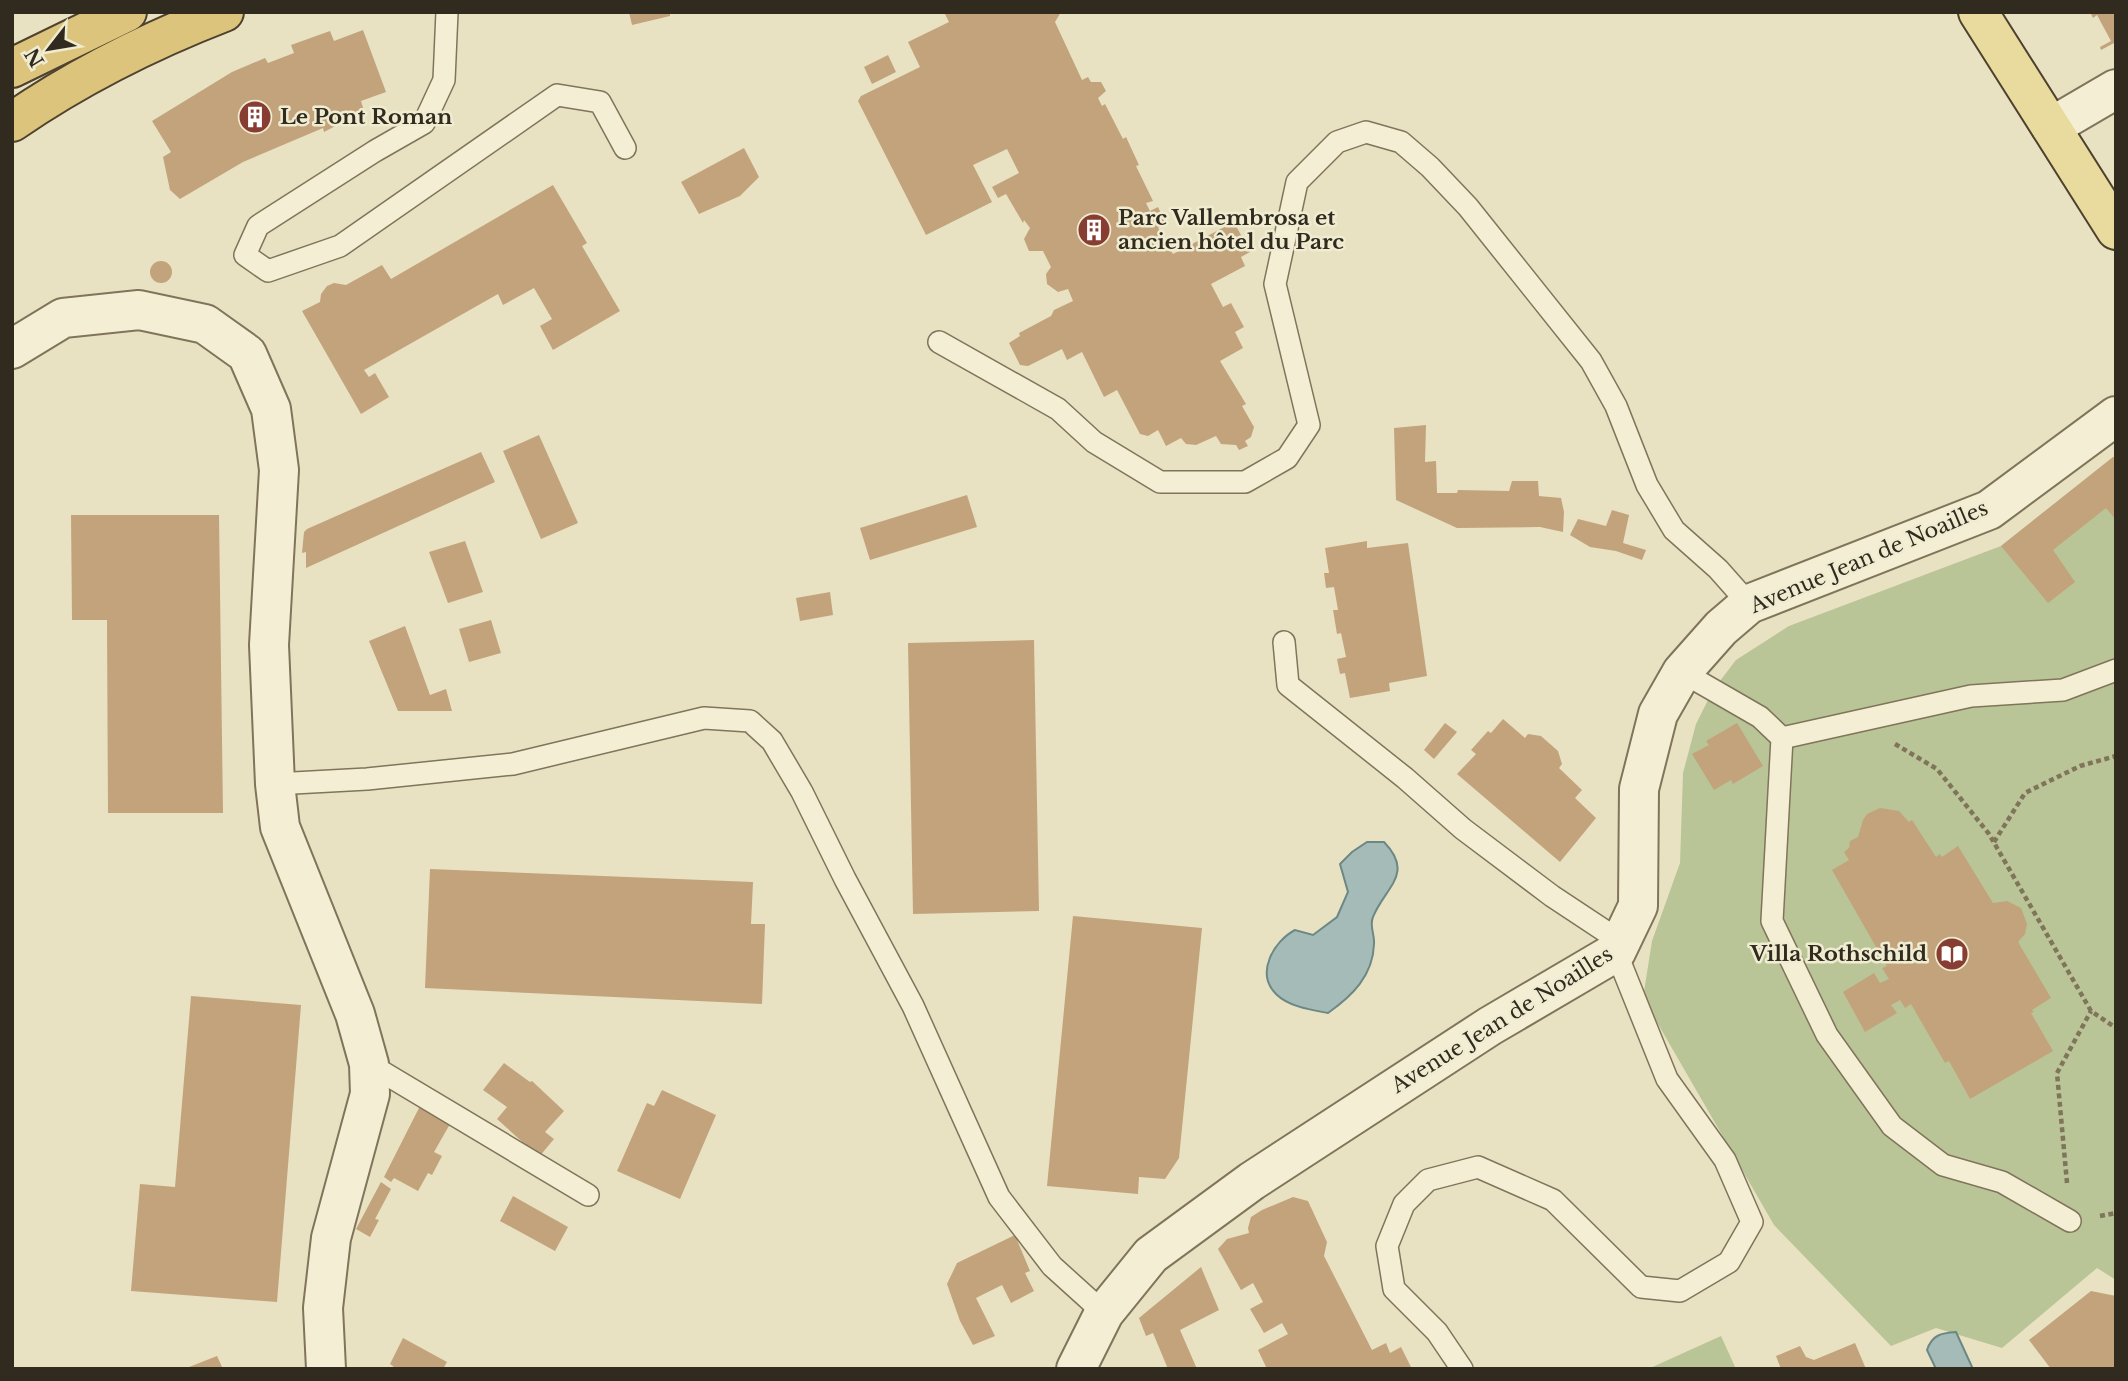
<svg xmlns="http://www.w3.org/2000/svg" width="2128" height="1381" viewBox="0 0 2128 1381" font-family="'Libre Baskerville',serif">
<style>
.green{fill:#b9c597}
.water{fill:#a4bbb8;stroke:#6c8885;stroke-width:2}
.building{fill:#c2a37c}
.lines{fill:none;stroke-linecap:round;stroke-linejoin:round}
.service-casing{stroke:#80745b;stroke-width:24}
.minor-casing{stroke:#80745b;stroke-width:42}
.primary-casing{stroke:#4e422f;stroke-width:42}
.trunk-casing{stroke:#4e422f;stroke-width:42}
.path{stroke:#80745b;stroke-width:4.5;stroke-dasharray:5 3.5;stroke-linecap:butt}
.service{stroke:#f4efd4;stroke-width:21}
.minor{stroke:#f4efd4;stroke-width:38}
.primary{stroke:#e8db9d;stroke-width:38}
.trunk{stroke:#dcc47c;stroke-width:38}
.labels{text-anchor:middle;stroke-width:5;stroke-linejoin:round;paint-order:stroke}
.poi-label{font-size:21px;font-weight:bold;fill:#312a1e;stroke:#f0ecd1;text-anchor:start}
.street-label{font-size:21px;fill:#312a1e;stroke:#f0ecd1}
</style>
<rect width="100%" height="100%" fill="#e8e2c2"/>
<g class="green">
<path d="M2116 455V1280L2097 1268 2002 1348 1936 1328 1891 1346 1774 1225 1643 998 1652 941 1680 863 1683 773 1696 724 1713 690 1736 660 1789 626 2001 546Z"/>
<path d="M1721 1336 1736 1369H1648Z"/>
</g>
<g class="water">
<path d="M1367 842H1384C1415 874 1385 887 1373 917 1369 926 1375 935 1374 944 1373 976 1352 996 1328 1013 1312 1010 1289 1007 1276 994 1255 973 1274 941 1295 930L1313 935 1337 917 1348 892 1340 864 1352 852Z"/>
<path d="M1956 1332 1973 1369H1936L1927 1350C1932 1335 1941 1333 1956 1332Z"/>
</g>
<g class="building">
<path d="M629 12H670V16L632 25Z"/>
<path d="M944 12H1061L1055 22 1082 80 1088 77 1091 82H1101L1106 91 1098 98 1102 106 1105 104 1123 139 1126 137 1139 165 1136 166 1153 201 1146 203 1150 211 1158 207 1166 224 1158 228 1161 232 1158 234 1167 251 1170 249 1173 254 1234 222 1250 252 1241 257 1245 266 1211 284 1223 307 1231 303 1244 327 1235 332 1243 348 1220 361 1246 404 1242 406 1254 427 1251 437 1245 441 1248 446 1239 450 1236 445 1221 444 1216 436 1196 445 1186 444 1181 438 1166 446 1158 430 1148 436 1140 434 1117 390 1104 397 1082 352 1067 360 1062 349 1028 366 1020 365 1009 343 1020 336 1019 333 1051 316 1054 310 1073 301 1068 289 1058 292 1047 284 1046 274 1051 267 1043 251H1029L1024 239 1030 228 1024 220 1023 223 1006 194 998 198 992 187 1019 173 1007 149 973 165 992 202 926 235 858 101 861 96 920 67 908 42 949 22Z"/>
<path d="M2090 12H2116V42L2101 50 2100 47 2111 41 2097 15 2093 18Z"/>
<path d="M363 30 386 92 361 101 364 111 324 132 323 128 243 162 180 199 170 190 163 157 171 152 152 121 232 72 265 58 268 63 294 53 291 45 330 31 334 41Z"/>
<path d="M888 55 896 72 872 84 864 67Z"/>
<path d="M744 148 759 177 740 196 699 214 681 182Z"/>
<path d="M553 185 587 243 582 246 620 311 553 350 540 326 552 319 534 288 503 305 498 294 364 370 369 377 375 373 389 397 361 414 302 311 320 302 321 294 327 286 334 283 346 285 382 265 391 279Z"/>
<circle cx="161" cy="272" r="11"/>
<path d="M1426 425 1425 462 1436 461 1437 493H1457L1458 490 1509 491 1512 481H1538L1539 496 1561 498 1564 512 1563 532 1540 527 1457 528 1396 500 1394 428Z"/>
<path d="M539 435 578 523 541 539 503 451Z"/>
<path d="M481 452 495 482 306 568V552L302 553 304 532 307 529Z"/>
<path d="M2113 457 2116 460V520L2106 508 2053 550 2075 582 2048 603 2001 546Z"/>
<path d="M967 495 977 527 870 560 860 528Z"/>
<path d="M1612 510 1629 515 1623 543 1646 550 1642 560 1616 551 1590 547 1570 535 1578 519 1606 526Z"/>
<path d="M71 515H219L223 813H108L107 620H72Z"/>
<path d="M465 541 483 592 448 603 429 552Z"/>
<path d="M1367 541V548L1408 543 1427 676 1389 683 1390 691 1350 698 1345 673 1340 674 1337 659 1346 657 1341 633 1337 634 1333 610H1338L1334 587 1326 588 1324 573H1329L1325 548Z"/>
<path d="M830 592 833 615 800 621 796 598Z"/>
<path d="M491 620 501 653 469 662 459 629Z"/>
<path d="M405 626 430 695 446 689 452 711H398L369 641Z"/>
<path d="M1034 640 1039 911 913 914 908 643Z"/>
<path d="M1503 719 1525 738 1528 734 1541 736 1558 751 1562 764 1559 768 1582 790 1575 798 1596 818 1560 862 1457 774 1476 754 1471 750 1488 731 1491 733Z"/>
<path d="M1445 723 1457 732 1434 759 1424 750Z"/>
<path d="M1737 723 1763 766 1733 784 1731 780 1714 790 1692 754 1709 745 1706 741Z"/>
<path d="M1880 808 1899 811 1909 822 1912 820 1936 857 1940 854 1942 857 1958 846 1993 903 2007 901 2021 908 2027 924 2025 934 2018 942 2051 998 2032 1010 2034 1012 2031 1013 2053 1051 1970 1099 1949 1061 1945 1063 1911 1004 1905 1008 1900 1000 1891 1005 1897 1013 1865 1032 1843 992 1874 973 1880 983 1889 979 1882 968 1887 966 1832 870 1849 860 1844 852 1849 848 1850 841 1858 837 1863 820 1867 814Z"/>
<path d="M430 869 753 882 751 924H765L762 1004 425 988Z"/>
<path d="M1073 916 1202 928 1179 1158 1165 1179 1139 1177 1138 1194 1047 1186Z"/>
<path d="M191 996 301 1005 277 1302 131 1291 140 1184 175 1187Z"/>
<path d="M504 1063 530 1082 532 1081 564 1111 545 1132 554 1139 539 1157 497 1119 507 1107 483 1090Z"/>
<path d="M662 1090 716 1115 680 1199 617 1171 647 1103 654 1106Z"/>
<path d="M420 1106 450 1124 434 1152 442 1156 432 1175 428 1173 418 1191 394 1178 391 1182 384 1177Z"/>
<path d="M381 1182 391 1189 375 1219 379 1220 370 1237 356 1229Z"/>
<path d="M513 1196 568 1227 555 1251 500 1221Z"/>
<path d="M1293 1197 1308 1201 1327 1242 1324 1256 1372 1350 1386 1343 1390 1353 1401 1347 1412 1369H1267L1258 1350 1288 1334 1282 1323 1264 1333 1250 1309 1263 1302 1253 1283 1241 1290 1218 1249 1227 1239 1249 1233 1248 1228 1251 1217 1262 1210Z"/>
<path d="M1015 1235 1030 1271 1025 1273 1034 1291 1011 1303 1002 1285 976 1298 995 1336 973 1345 960 1321 947 1284 957 1263Z"/>
<path d="M1201 1267 1219 1310 1180 1330 1197 1369H1168L1153 1333 1146 1336 1139 1318Z"/>
<path d="M2091 1291 2116 1296V1369H2051L2029 1340Z"/>
<path d="M403 1338 447 1362 443 1369H393L394 1367 390 1364Z"/>
<path d="M1855 1343 1866 1369H1781L1776 1356 1800 1346 1806 1357 1814 1360Z"/>
<path d="M217 1356 223 1369H184Z"/>
</g>
<g class="lines">
<defs>
<g id="service">
<path d="M447 12 444 80 424 123 375 151 258 226 245 255 268 271 340 246 557 95 600 102 625 148"/>
<path d="M939 342 1058 409 1094 442 1160 482H1245L1287 458 1309 425 1275 284 1297 182 1337 142 1366 132 1401 142 1430 167 1468 207 1591 361 1616 406 1647 485 1674 530 1718 569 1749 604"/>
<path d="M1284 642 1288 685 1405 778 1463 829 1552 896 1620 941"/>
<path d="M1682 672 1760 717 1782 738 1772 921 1827 1035 1892 1126 1943 1165 2002 1182 2070 1221"/>
<path d="M1782 738 1971 696 2063 690 2116 670"/>
<path d="M275 784 367 779 513 764 704 718 750 721 772 741 802 792 845 879 913 1006 999 1197 1052 1266 1104 1313"/>
<path d="M369 1064 588 1195"/>
<path d="M1462 1369 1437 1332 1394 1289 1387 1246 1404 1204 1428 1180 1478 1167 1553 1200 1641 1287 1680 1291 1729 1262 1752 1222 1725 1160 1667 1079 1616 952"/>
</g>
<g id="minor">
<path d="M2051 127 2116 89"/>
<path d="M12 349 63 318 139 310 205 324 247 354 271 409 279 470 269 645 275 784 280 827 355 1014 369 1064 370 1094 331 1238 323 1308 326 1369"/>
<path d="M1076 1369 1104 1313 1151 1255 1252 1181 1490 1026 1616 952 1638 906 1639 789 1658 714 1682 672 1721 628 1749 604 1989 510 2116 416"/>
</g>
<path id="primary" d="M1978 12 2116 230"/>
<g id="trunk">
<path d="M12 68 127 12"/>
<path d="M12 122C79 76 149 41 224 12"/>
</g>
</defs>
<use href="#service" class="service-casing"/>
<use href="#minor" class="minor-casing"/>
<use href="#primary" class="primary-casing"/>
<use href="#trunk" class="trunk-casing"/>
<g class="path">
<path d="M1895 744 1937 769 1989 834 2091 1011 2116 1028"/>
<path d="M1994 842 2025 793 2080 766 2116 756"/>
<path d="M2067 1183 2057 1073 2091 1011"/>
<path d="M2100 1216 2116 1213"/>
</g>
<use href="#service" class="service"/>
<use href="#minor" class="minor"/>
<use href="#primary" class="primary"/>
<use href="#trunk" class="trunk"/>
</g>
<defs>
<symbol id="building-disc" viewBox="-11 -11 22 22"><circle r="9.5" fill="#883d32" stroke="#f0ecd1"/><path d="M-4-6H4V6H1V3H-1V6H-4ZM-2.5-4.3h1.7v1.8h-1.7ZM.8-4.3h1.7v1.8H.8ZM-2.5-1h1.7V.8h-1.7ZM.8-1h1.7V.8H.8Z" fill="#fff"/></symbol>
<symbol id="library-disc" viewBox="-11 -11 22 22"><circle r="9.5" fill="#883d32" stroke="#f0ecd1"/><path d="M-6-4Q-3-5.5-.7-3.5V5Q-3 3-6 4ZM6-4Q3-5.5 .7-3.5V5Q3 3 6 4Z" fill="#fff"/></symbol>
</defs>
<g fill-rule="evenodd">
<use href="#building-disc" x="236" y="98" width="38" height="38"/>
<use href="#building-disc" x="1075" y="211" width="38" height="38"/>
<use href="#library-disc" x="1933" y="935" width="38" height="38"/>
</g>
<g class="labels">
<g class="poi-label">
<text x="280" y="124">Le Pont Roman</text>
<text x="1118" y="225">Parc Vallembrosa et<tspan x="1118" dy="24">ancien hôtel du Parc</tspan></text>
<text x="1927" y="961" text-anchor="end">Villa Rothschild</text>
</g>
<g class="street-label">
<text transform="translate(1869 557) rotate(-23)" y="7">Avenue Jean de Noailles</text>
<text transform="translate(1502 1020) rotate(-32)" y="7">Avenue Jean de Noailles</text>
</g>
</g>
<rect width="2128" height="1381" fill="none" stroke="#312a1e" stroke-width="28"/>
<g transform="translate(49 49) rotate(239)" stroke="#f0ecd1" stroke-width="5" paint-order="stroke">
<path d="M0-5L12 26L0 18L-12 26Z" fill="#312a1e"/>
<text y="-10" font-size="19" font-weight="bold" text-anchor="middle" fill="#312a1e">N</text>
</g>
</svg>
